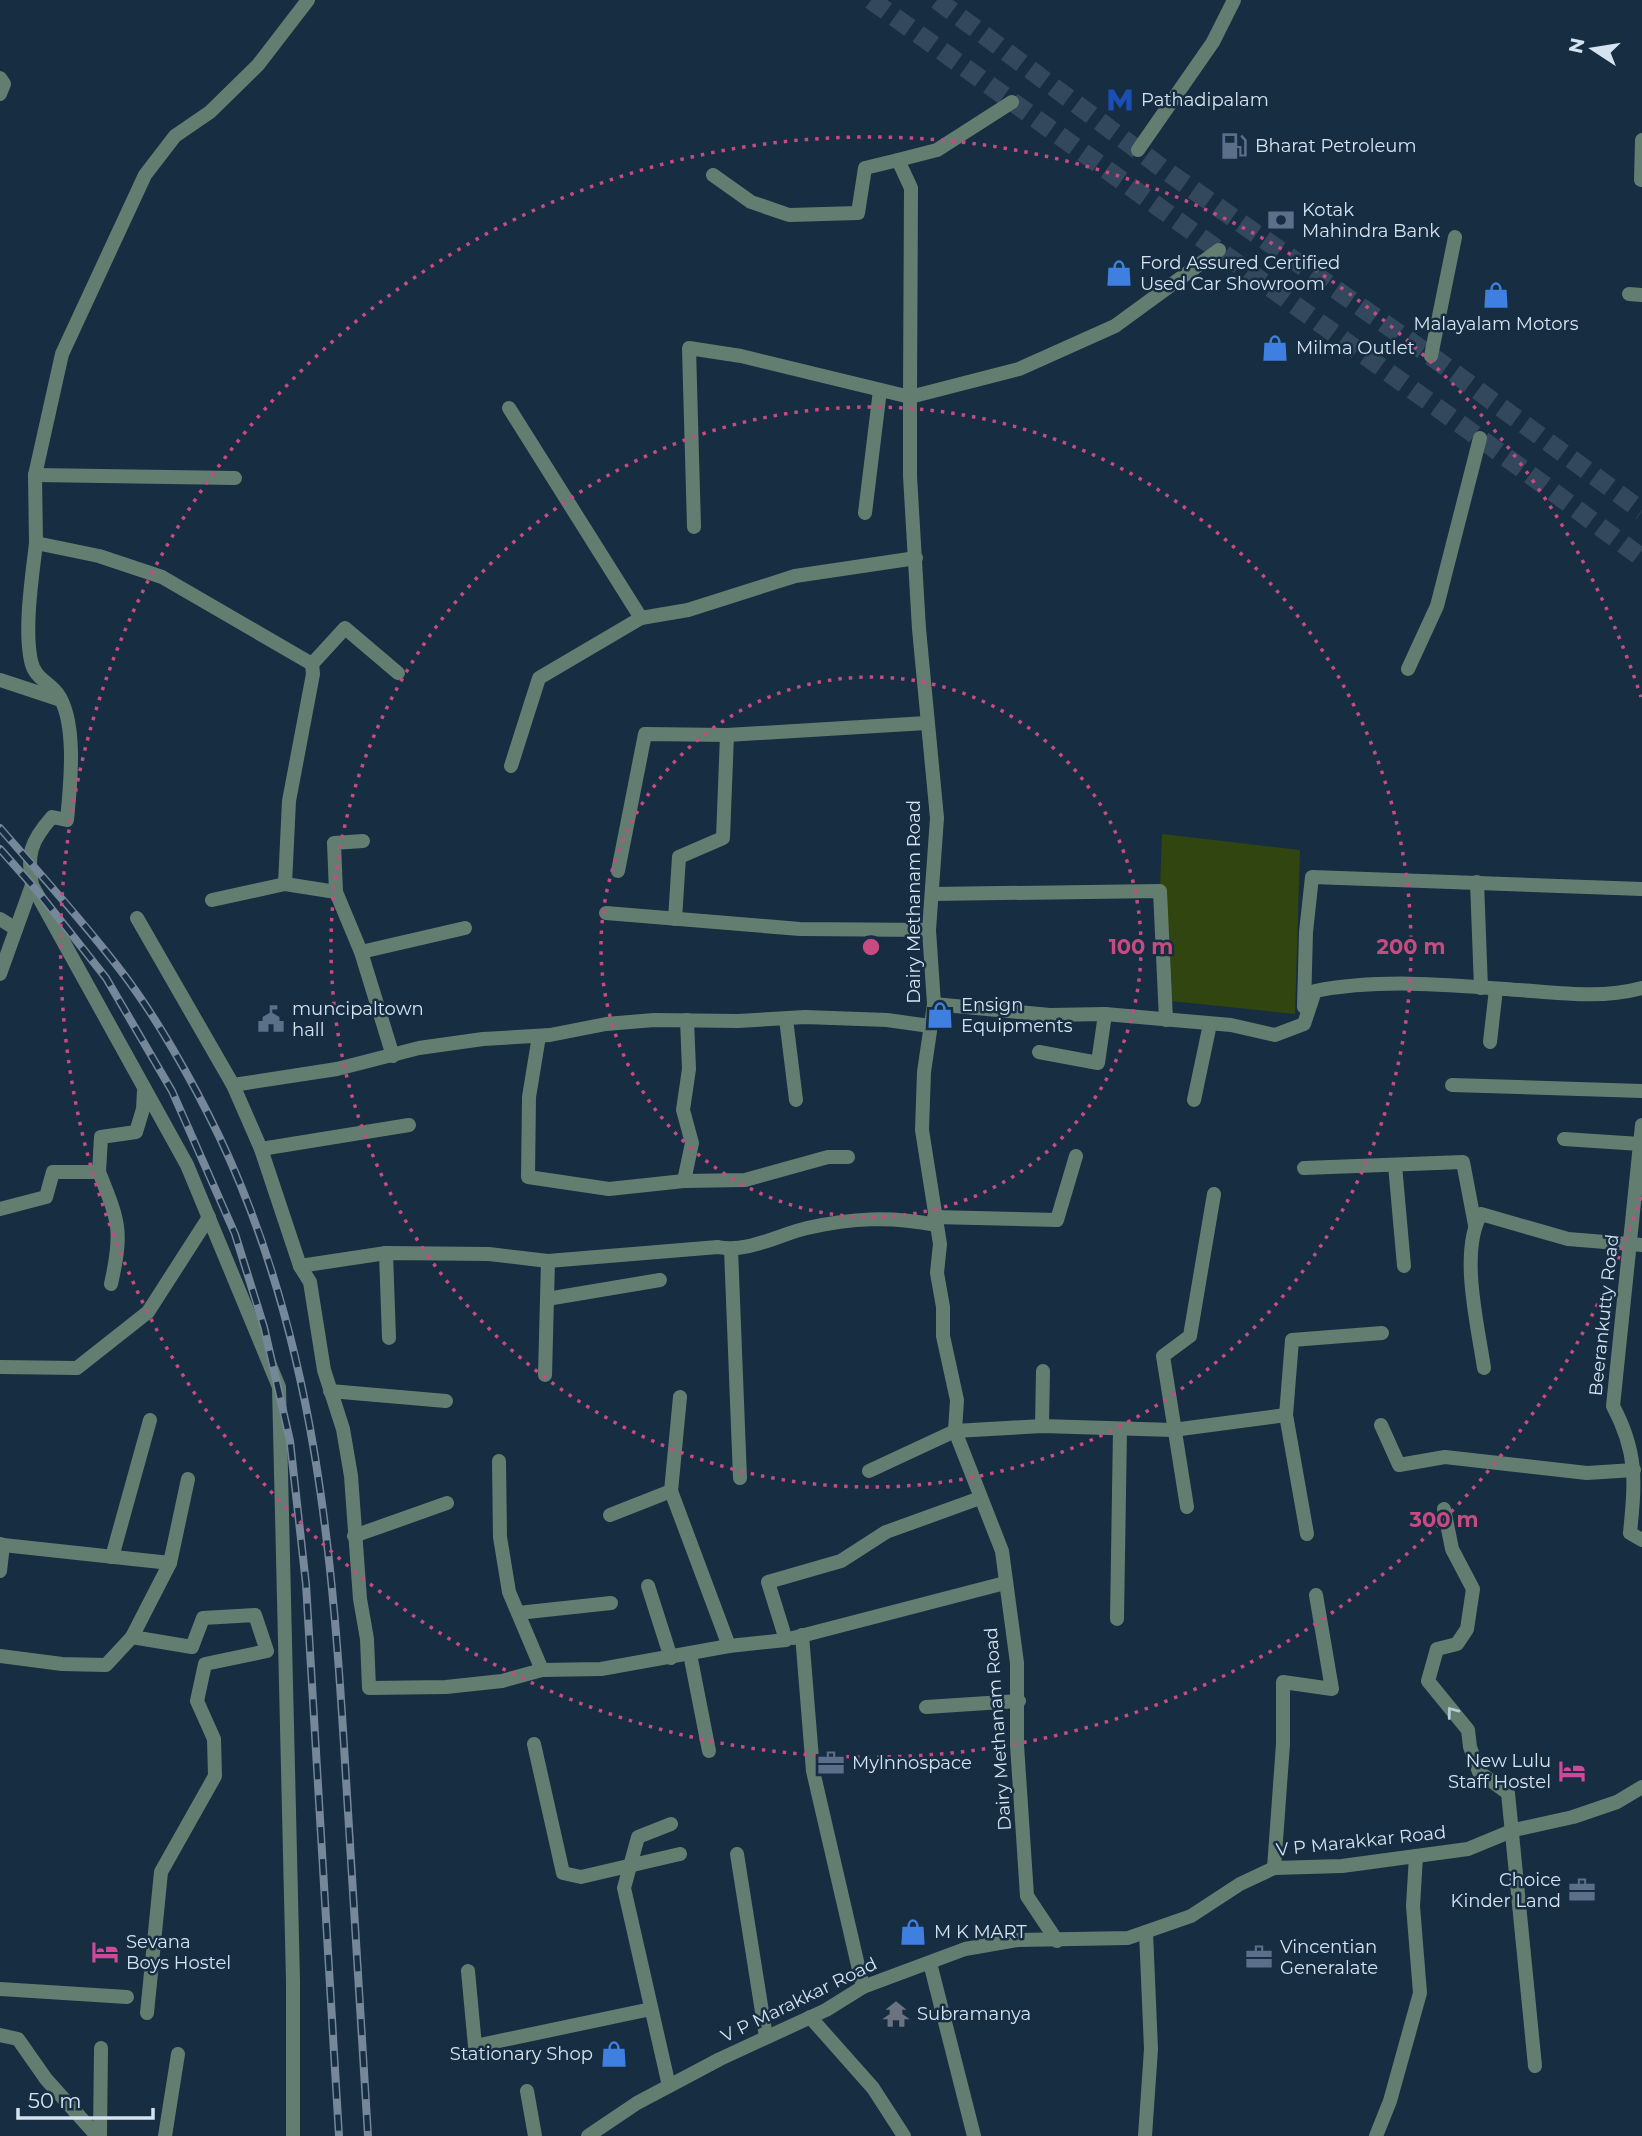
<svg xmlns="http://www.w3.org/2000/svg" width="1642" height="2136" viewBox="0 0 1642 2136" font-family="Montserrat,sans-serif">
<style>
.green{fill:#314510}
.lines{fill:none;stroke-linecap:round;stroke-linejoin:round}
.trunk-tunnel{stroke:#33485c;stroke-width:19;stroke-dasharray:19 10;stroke-linecap:butt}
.minor{stroke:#637e70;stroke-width:14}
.tertiary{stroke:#637e70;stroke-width:14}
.rail-casing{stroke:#758799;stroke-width:8}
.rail{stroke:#162d42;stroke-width:5;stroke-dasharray:16;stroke-linecap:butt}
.oneway{stroke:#b8cad1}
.ring{fill:none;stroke:#c74b80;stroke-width:3.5;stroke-dasharray:3.5 7}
.labels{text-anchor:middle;stroke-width:5;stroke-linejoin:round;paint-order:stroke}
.poi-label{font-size:18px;fill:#d5e3f1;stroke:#162d42;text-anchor:start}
.street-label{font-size:18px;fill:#d5e3f1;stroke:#162d42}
.centre{fill:#c74b80;stroke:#162d42;stroke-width:3.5}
.ring-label{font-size:21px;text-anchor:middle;font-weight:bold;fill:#c74b80;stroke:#162d42;stroke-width:5;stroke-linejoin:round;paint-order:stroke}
</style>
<rect width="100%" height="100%" fill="#162d42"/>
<path class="green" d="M1162 834 1300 850 1295 1014 1161 1000 1159 914Z"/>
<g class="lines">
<g class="trunk-tunnel">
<path d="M871 0 1517 465 1642 558"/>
<path d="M937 0 1162 168 1431 356 1642 511"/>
</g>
<g class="minor">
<path d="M308 0 258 65 210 112 175 136 145 175 62 354 35 475 36 543 99 556 162 577 312 664 313 674 289 801 285 884 336 892 361 952 393 1056"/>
<path d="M0 78 4 84 0 94"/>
<path d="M1138 150 1213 42 1234 0"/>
<path d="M713 175 751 202 789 215 858 213 865 168 898 160"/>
<path d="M1641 180 1642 140"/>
<path d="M1629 294 1642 295"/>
<path d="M1431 356 1455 237"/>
<path d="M509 408 641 618"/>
<path d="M35 475 235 478"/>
<path d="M865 513 880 390"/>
<path d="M694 527 689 348 741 356 910 397 911 188 898 160 937 150 1012 102"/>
<path d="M36 543C32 578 24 628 31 661 35 679 48 681 57 693 78 721 70 788 67 820L52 817C30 842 27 854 32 885L187 1165 279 1387 293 1981V2136"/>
<path d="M312 664 345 628 398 673"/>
<path d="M1408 669 1437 606 1480 438"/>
<path d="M0 680 58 699"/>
<path d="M511 766 539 678 641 618 688 610 795 576 916 558"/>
<path d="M618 871 645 734 727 735 926 723"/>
<path d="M1477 882 1481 988"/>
<path d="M336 892 334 843 363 841"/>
<path d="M932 894 1160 891 1166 1020"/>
<path d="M212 900 285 884"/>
<path d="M606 913 800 929 929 930"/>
<path d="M137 918 233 1085 261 1149 300 1266 310 1282 324 1370 343 1429 351 1476 360 1599 367 1639 369 1688 446 1687 502 1681 542 1670 601 1669 729 1646 786 1640 768 1582 841 1561 886 1532 980 1498"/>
<path d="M0 919 16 929"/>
<path d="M675 919 679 857 723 838 727 735"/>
<path d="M361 952 465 928"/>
<path d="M0 974 32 885"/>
<path d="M934 1004 1050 1015 1105 1014 1231 1025 1275 1035 1304 1024 1315 991C1380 978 1453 985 1519 990 1561 993 1601 999 1642 988"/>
<path d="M1304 1007 1306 932 1312 877 1642 889"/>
<path d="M786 1019 796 1100"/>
<path d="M687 1020 689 1069 683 1110 692 1143 684 1181 745 1180 828 1157H848"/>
<path d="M539 1036 529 1097 528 1177 609 1189 684 1181"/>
<path d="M1490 1042 1496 989"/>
<path d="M1039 1052 1098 1063 1105 1014"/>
<path d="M233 1085 337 1069 419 1048 483 1039 550 1035 606 1024 654 1020 738 1021 805 1017 887 1020 930 1026"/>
<path d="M1452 1085 1642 1091"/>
<path d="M1194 1100 1210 1024"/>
<path d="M1642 1125 1613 1406C1638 1453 1635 1482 1630 1533L1642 1540"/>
<path d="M1564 1139 1640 1144"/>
<path d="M261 1149 409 1125"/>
<path d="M1395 1165 1404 1266"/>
<path d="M1304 1168 1463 1162 1475 1225"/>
<path d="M99 1172C119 1222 123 1230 111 1284"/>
<path d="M0 1209 46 1197 53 1172H99L101 1137 136 1132 143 1109 144 1090"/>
<path d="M934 1217 1057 1220 1076 1156"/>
<path d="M731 1249 740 1478"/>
<path d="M386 1253 389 1338"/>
<path d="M300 1266 386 1253 489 1254 548 1261 718 1247C747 1253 778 1235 807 1228 851 1218 891 1216 936 1225"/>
<path d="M547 1299 660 1280"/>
<path d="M0 1367 77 1368 148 1312 209 1217"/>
<path d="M1484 1368C1478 1326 1459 1252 1481 1214L1568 1239 1642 1245"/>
<path d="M545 1375 548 1261"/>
<path d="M330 1391 446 1401"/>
<path d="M680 1397 671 1491 729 1646"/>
<path d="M1381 1425 1399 1465 1445 1457 1587 1473 1634 1470"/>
<path d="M1042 1426 1043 1371"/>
<path d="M499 1461 500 1537 509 1592 542 1670"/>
<path d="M869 1471 955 1431 1042 1426 1173 1430 1286 1415"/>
<path d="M1187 1507 1163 1356 1190 1336 1214 1194"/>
<path d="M1444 1509 1452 1549 1473 1589 1467 1629 1457 1644 1437 1649 1428 1681 1468 1730 1470 1747 1479 1772 1508 1793 1535 2066"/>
<path d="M610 1515 671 1491"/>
<path d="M1307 1534 1286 1415 1292 1340 1382 1333"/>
<path d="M354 1536 447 1503"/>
<path d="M0 1544 3 1545 0 1571"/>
<path d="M3 1545 170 1563 188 1479"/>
<path d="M112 1557 150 1420"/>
<path d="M648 1586 671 1658"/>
<path d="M518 1613 611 1603"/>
<path d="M1117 1619 1120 1429"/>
<path d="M802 1635 813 1771 863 1987"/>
<path d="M132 1637 192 1647 203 1618 255 1615 267 1651 205 1664 197 1701 214 1739 215 1776 161 1872 147 2013"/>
<path d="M793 1638 1005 1583"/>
<path d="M690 1654 709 1751"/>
<path d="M0 1656 62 1664 106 1665 132 1637 170 1563"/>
<path d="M926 1707 1019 1701"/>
<path d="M534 1744 563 1873 581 1877 680 1854"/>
<path d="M737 1854 766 2037"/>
<path d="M1274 1868 1283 1744V1682L1332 1689 1316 1595"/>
<path d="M1057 1941 1027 1896 1017 1745V1663L1002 1551 955 1431 957 1400 943 1336V1307L937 1273 940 1244 922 1130 924 1072 934 1004 929 930 937 818 919 629 910 476V397L1019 369 1115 326 1219 250"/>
<path d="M930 1963 974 2136"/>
<path d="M468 1971 475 2046 651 2009"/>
<path d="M0 1989 127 1997"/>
<path d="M810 2017 873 2088 904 2136"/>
<path d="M0 2035 18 2039 46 2079 97 2136"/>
<path d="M669 2086 624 1888 638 1837 671 1824"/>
<path d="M527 2091 535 2136"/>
<path d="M100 2136 101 2048"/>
<path d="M165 2136 178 2054"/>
<path d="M1145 2136 1151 2049 1146 1932"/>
</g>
<g class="tertiary">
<path d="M588 2136 637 2103 720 2059 826 2010 863 1987 965 1949 1018 1940 1128 1938 1191 1916 1240 1884 1274 1868 1342 1866 1468 1849 1514 1830 1573 1817 1617 1802 1642 1787"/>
<path d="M1376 2136 1390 2101 1420 1993 1413 1906 1416 1856"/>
</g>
<defs>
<g id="rail">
<path d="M0 828C40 874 81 919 118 967 155 1014 193 1082 219 1136 316 1341 333 1556 346 1779 353 1898 361 2017 368 2136"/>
<path d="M0 849 39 893 106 978 172 1091 235 1234 264 1327 290 1441 306 1584 339 2136"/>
</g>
</defs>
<use href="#rail" class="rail-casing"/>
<use href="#rail" class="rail"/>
</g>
<defs><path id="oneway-chevron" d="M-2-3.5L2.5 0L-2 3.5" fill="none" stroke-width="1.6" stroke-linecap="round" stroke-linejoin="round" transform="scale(1.75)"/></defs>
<use class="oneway" href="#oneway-chevron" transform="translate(1452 1712) rotate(-127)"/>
<g class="ring">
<circle cx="871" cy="947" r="270"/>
<circle cx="871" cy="947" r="540"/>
<path d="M1641 1197A810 810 0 1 1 1641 697"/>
</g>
<defs>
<symbol id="metro-bare" viewBox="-9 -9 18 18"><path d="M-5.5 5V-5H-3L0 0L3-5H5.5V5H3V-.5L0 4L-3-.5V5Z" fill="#1a4fb4" stroke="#162d42" stroke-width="2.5" paint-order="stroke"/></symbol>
<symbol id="fuel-bare" viewBox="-9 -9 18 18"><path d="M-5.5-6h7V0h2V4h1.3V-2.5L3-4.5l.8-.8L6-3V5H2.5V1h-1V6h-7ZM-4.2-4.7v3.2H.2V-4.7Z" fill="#5c6f8a" stroke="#162d42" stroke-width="2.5" paint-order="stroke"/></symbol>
<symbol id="bank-bare" viewBox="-9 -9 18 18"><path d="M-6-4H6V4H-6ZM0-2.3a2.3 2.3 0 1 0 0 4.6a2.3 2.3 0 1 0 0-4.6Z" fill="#5c6f8a" stroke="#162d42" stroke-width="2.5" paint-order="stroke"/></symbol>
<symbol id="shop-bare" viewBox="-9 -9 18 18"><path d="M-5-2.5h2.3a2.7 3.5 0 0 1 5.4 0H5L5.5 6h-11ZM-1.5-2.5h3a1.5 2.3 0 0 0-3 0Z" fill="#3f7fe0" stroke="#162d42" stroke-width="2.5" paint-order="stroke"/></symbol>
<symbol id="civic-bare" viewBox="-9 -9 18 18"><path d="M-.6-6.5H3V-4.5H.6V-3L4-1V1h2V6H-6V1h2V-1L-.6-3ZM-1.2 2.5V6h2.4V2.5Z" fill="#5c6f8a" stroke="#162d42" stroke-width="2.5" paint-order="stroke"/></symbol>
<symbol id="office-bare" viewBox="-9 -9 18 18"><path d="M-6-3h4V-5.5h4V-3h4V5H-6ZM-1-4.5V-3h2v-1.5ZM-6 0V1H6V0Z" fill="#5c6f8a" stroke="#162d42" stroke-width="2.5" paint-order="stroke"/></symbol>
<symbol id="hotel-bare" viewBox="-9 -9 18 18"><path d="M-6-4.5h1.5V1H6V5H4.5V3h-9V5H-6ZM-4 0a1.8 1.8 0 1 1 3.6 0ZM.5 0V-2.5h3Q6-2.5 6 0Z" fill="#d1479c" stroke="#162d42" stroke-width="2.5" paint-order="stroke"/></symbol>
<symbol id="temple-bare" viewBox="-9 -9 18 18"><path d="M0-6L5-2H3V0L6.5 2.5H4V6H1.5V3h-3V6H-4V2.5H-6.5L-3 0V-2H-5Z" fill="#6b7280" stroke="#162d42" stroke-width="2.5" paint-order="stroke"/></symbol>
</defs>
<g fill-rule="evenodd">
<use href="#metro-bare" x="1101" y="81" width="38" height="38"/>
<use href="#fuel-bare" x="1215" y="127" width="38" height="38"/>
<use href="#bank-bare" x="1262" y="201" width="38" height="38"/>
<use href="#shop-bare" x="1100" y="254" width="38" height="38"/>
<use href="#shop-bare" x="1477" y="276" width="38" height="38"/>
<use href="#shop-bare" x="1256" y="329" width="38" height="38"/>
<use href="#shop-bare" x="921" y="996" width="38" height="38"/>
<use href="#civic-bare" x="252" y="1000" width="38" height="38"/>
<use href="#office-bare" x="812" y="1744" width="38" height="38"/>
<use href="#hotel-bare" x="1553" y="1752" width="38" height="38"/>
<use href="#office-bare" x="1563" y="1871" width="38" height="38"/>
<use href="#shop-bare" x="894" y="1913" width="38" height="38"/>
<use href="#hotel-bare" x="86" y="1933" width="38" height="38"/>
<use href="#office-bare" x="1240" y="1938" width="38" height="38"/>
<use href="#temple-bare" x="877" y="1995" width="38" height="38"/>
<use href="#shop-bare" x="595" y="2035" width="38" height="38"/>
</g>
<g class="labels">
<g class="poi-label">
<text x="1141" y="106">Pathadipalam</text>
<text x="1255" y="152">Bharat Petroleum</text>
<text x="1302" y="216">Kotak<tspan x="1302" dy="21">Mahindra Bank</tspan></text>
<text x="1140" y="269">Ford Assured Certified<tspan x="1140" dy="21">Used Car Showroom</tspan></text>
<text x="1496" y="330" text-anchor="middle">Malayalam Motors</text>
<text x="1296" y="354">Milma Outlet</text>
<text x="961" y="1011">Ensign<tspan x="961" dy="21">Equipments</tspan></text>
<text x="292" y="1015">muncipaltown<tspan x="292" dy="21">hall</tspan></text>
<text x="1551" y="1767" text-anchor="end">New Lulu<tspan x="1551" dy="21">Staff Hostel</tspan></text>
<text x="852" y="1769">Mylnnospace</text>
<text x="1561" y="1886" text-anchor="end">Choice<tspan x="1561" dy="21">Kinder Land</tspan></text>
<text x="934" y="1938">M K MART</text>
<text x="126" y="1948">Sevana<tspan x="126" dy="21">Boys Hostel</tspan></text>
<text x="1280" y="1953">Vincentian<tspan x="1280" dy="21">Generalate</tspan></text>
<text x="917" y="2020">Subramanya</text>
<text x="593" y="2060" text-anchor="end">Stationary Shop</text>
</g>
<g class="street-label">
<text transform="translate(914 902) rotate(-90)" y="6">Dairy Methanam Road</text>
<text transform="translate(1604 1315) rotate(-84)" y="6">Beerankutty Road</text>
<text transform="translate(998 1729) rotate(-94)" y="6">Dairy Methanam Road</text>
<text transform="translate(1361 1841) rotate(-6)" y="6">V P Marakkar Road</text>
<text transform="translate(799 2000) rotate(-26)" y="6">V P Marakkar Road</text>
</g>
</g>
<circle cx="871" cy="947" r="10" class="centre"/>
<g class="ring-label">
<text x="1141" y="954">100 m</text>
<text x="1411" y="954">200 m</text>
<text x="1444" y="1527">300 m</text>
</g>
<g transform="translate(1593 49) rotate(282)" stroke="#162d42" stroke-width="5" paint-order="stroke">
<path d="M0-5L12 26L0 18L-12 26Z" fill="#d5e3f1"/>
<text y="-10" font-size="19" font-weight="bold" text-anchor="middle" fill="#d5e3f1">N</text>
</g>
<path d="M18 2108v10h135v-10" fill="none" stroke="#d5e3f1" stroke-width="3.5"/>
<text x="28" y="2108" font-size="21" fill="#d5e3f1" stroke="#162d42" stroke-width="5" paint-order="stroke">50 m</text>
</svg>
